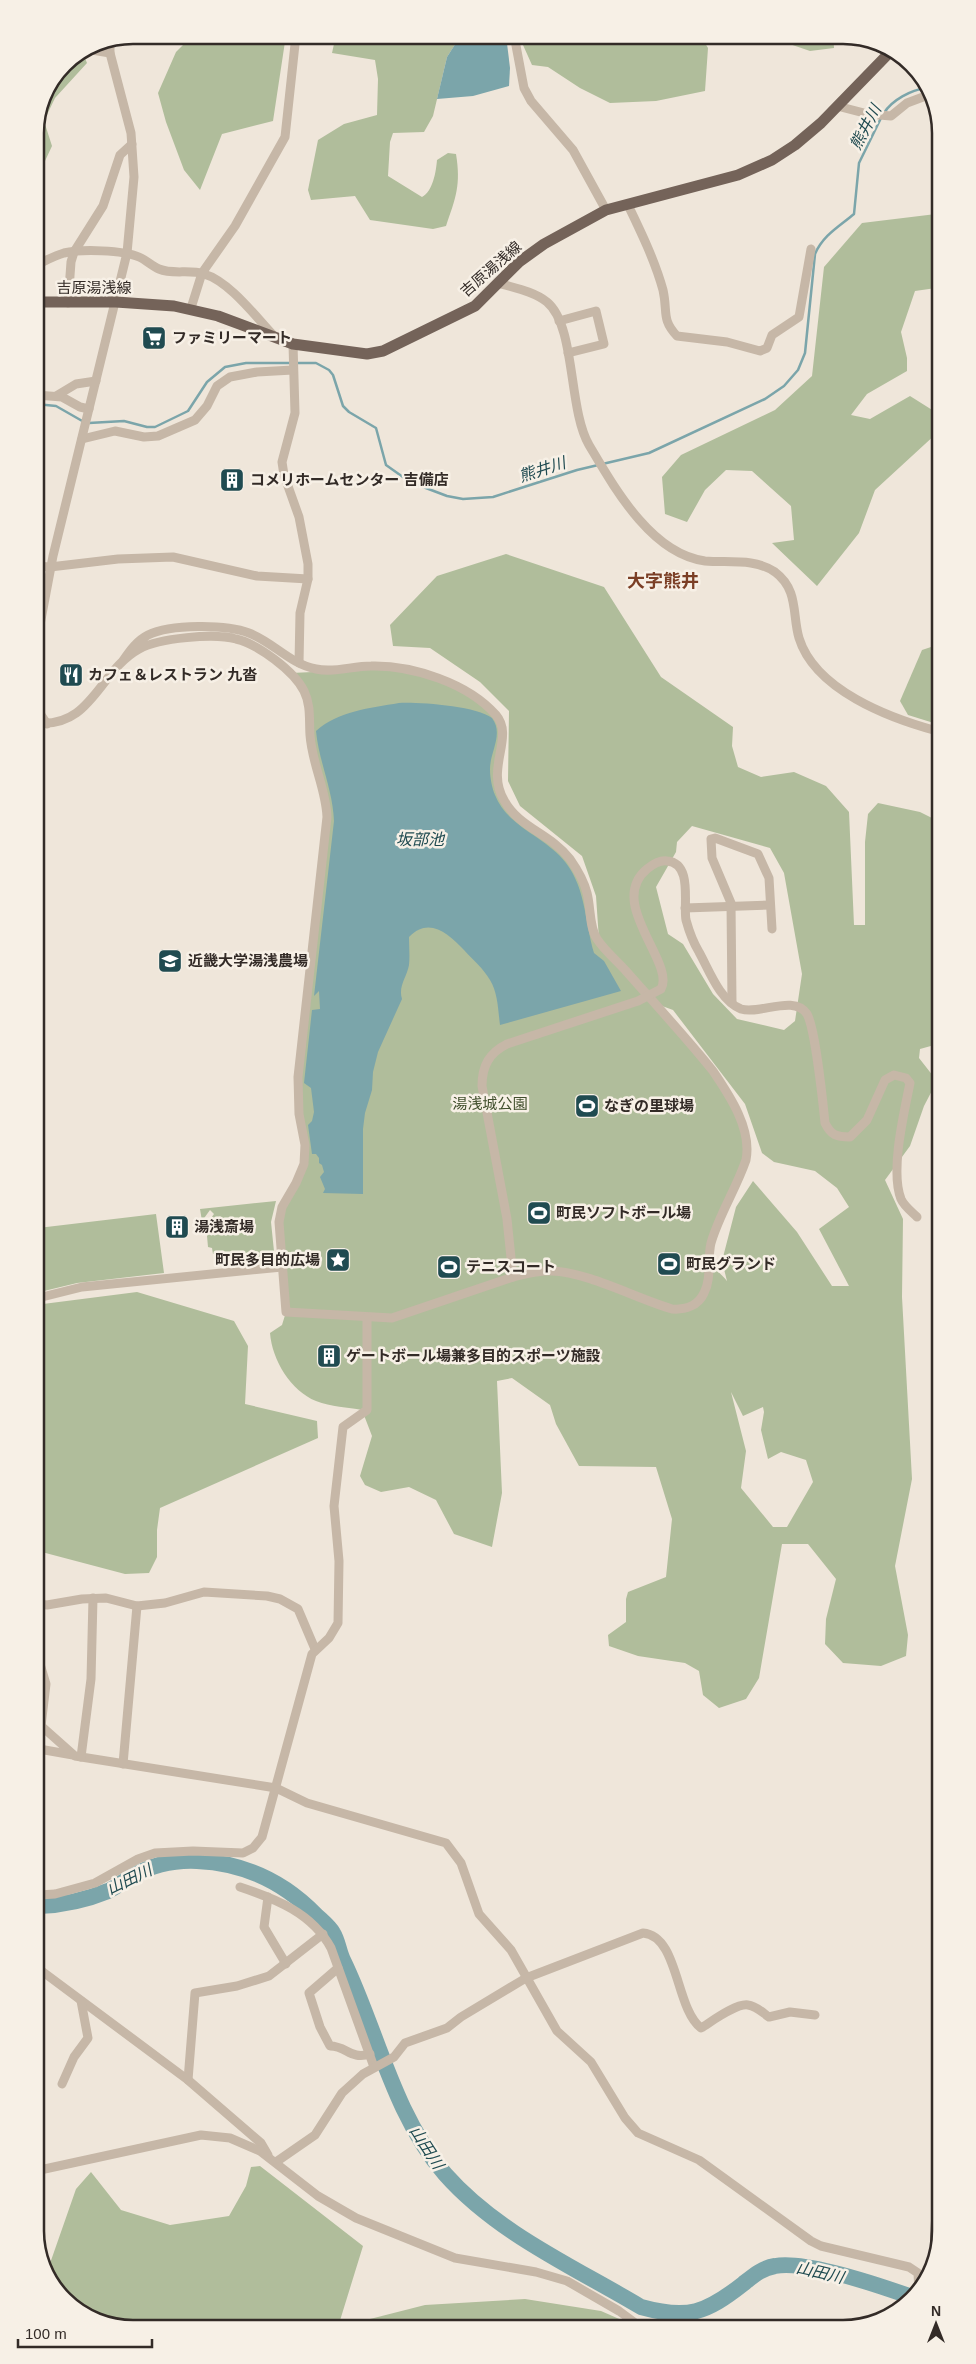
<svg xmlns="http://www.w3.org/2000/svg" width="976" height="2364" viewBox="0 0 976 2364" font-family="Helvetica,'Noto Sans JP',sans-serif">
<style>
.green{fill:#b0bd9b;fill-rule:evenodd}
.water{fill:#7ba5aa}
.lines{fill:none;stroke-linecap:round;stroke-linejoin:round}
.stream{stroke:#7ba5aa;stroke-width:2.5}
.river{stroke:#7ba5aa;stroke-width:16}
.minor{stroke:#c6b7a7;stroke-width:9}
.major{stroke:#746359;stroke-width:11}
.highway{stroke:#53463f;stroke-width:14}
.labels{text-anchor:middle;stroke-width:5;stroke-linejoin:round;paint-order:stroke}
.street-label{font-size:15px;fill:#332b27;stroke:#f7f0e6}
.poi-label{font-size:15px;font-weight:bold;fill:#332b27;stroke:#f7f0e6;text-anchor:start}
.park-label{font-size:15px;fill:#414f2d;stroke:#f7f0e6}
.water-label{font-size:16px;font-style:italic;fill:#204b51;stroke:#f7f0e6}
.quarter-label{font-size:18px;font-weight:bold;fill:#7b3f26;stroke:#f7f0e6}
.rim{fill:none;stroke:#332b27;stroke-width:2.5}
</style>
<rect width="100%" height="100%" fill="#efe6da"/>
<g class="green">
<path d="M193 35H286L273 121 222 134 200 190 184 170 166 122 158 93 176 52Z"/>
<path d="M336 35H461L447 57 433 116 424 132 393 133 390 142 388 176 422 197C433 191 436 172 437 160L448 153 456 154C461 185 456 197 446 226L433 229 370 220 355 196 311 200 308 190 318 140 344 124 377 115 378 79 375 60 332 53Z"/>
<path d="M526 35H700L708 48 705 91 656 101 610 103 580 88 548 67 532 65 523 45Z"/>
<path d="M769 35H833L834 48 810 51 772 38Z"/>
<path d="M78 54 84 56 87 63 55 98 44 121 52 146 45 161 35 165C35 120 37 81 78 54Z"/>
<path d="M936 214V288L915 291 901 332 907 358V371L867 394 851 415 870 419 910 396 937 413V433L875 490 859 533 817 586 772 543 794 540 791 506 752 471 726 470 705 490 687 522 665 514 662 477 681 455 775 410 812 376 824 267 862 223Z"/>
<path d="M506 554 604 587 661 677 733 727 732 746 738 767 761 777 794 772 826 786 849 812 854 925H865V842L868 814 878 803 920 812 938 821V1044L920 1049 919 1058 937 1081 924 1106 910 1146 885 1180 903 1219 902 1297 912 1479 895 1566 908 1635 906 1656 881 1666 843 1663 825 1644 826 1619 836 1579 808 1544H782L759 1678 746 1699 719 1708 703 1695 699 1671 685 1663 638 1656 609 1646 608 1635 626 1622V1599L628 1592 666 1577 672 1519 656 1467 579 1466 556 1424 550 1405 512 1378 497 1381 502 1493 492 1547 454 1534 436 1500 409 1487 381 1492 365 1485 360 1476 372 1436 362 1410C348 1407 331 1407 316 1401 291 1391 272 1360 270 1333L282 1325 286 1312 279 1222 304 1164 298 1095 327 817 315 764 309 710 291 673 335 671 353 667 415 671 465 692 501 722 499 756 502 798 574 865 599 940 596 896 582 856 520 806 508 781 509 711 480 682 430 648 393 646 390 625 437 576ZM692 826 770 848 784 873 802 974 795 1021 784 1030 737 1019 713 994 683 944 668 934 656 887 676 852 677 842ZM654 1003 673 1010 745 1104 762 1153 774 1162 815 1171 837 1188 849 1207 819 1229 849 1286H832L797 1232 753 1181 736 1207 722 1261 727 1281C723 1275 715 1271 712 1263 704 1245 739 1170 747 1148L728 1094ZM731 1392 743 1416 763 1407 764 1412 761 1430 768 1459 781 1452 806 1460 813 1482 787 1527H773L741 1488 746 1451Z"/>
<path d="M937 645V724L908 715 900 701 922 650Z"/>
<path d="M276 1201 271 1222 275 1261 223 1267 222 1253 213 1254 212 1248 208 1247 206 1225 214 1214 210 1210 202 1221 200 1209Z"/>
<path d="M156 1214 164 1273 77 1283 44 1291 38 1290V1228Z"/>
<path d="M137 1292 234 1321 248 1346 245 1404 317 1421 318 1438 160 1508 157 1530V1557L149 1573 125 1574 38 1551V1307L43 1304Z"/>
<path d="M260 2166 363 2246 338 2327H322L314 2321 309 2328 126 2329 73 2309 47 2272 76 2189 91 2172 121 2210 170 2225 229 2216 246 2186 251 2167Z"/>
<path d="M525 2299 601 2311 633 2325 365 2327 370 2319 425 2305Z"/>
</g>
<g class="water">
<path d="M461 35H506L510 68 509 86 473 96 437 99 447 57Z"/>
<path d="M399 703C419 702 476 706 492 718 504 734 490 752 490 769 490 778 492 788 495 795 508 828 546 836 566 863 586 889 585 923 594 953L604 961 621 991 500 1025C498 1010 498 993 490 980 483 968 473 960 464 950 449 934 429 916 409 937 409 946 410 956 409 965 407 977 398 986 402 999L378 1052 373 1072 372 1090 365 1113 363 1129V1194L323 1193 325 1189 320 1177 324 1172 322 1165 319 1163V1158L316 1154H312L308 1125 312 1121 314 1112 311 1088 304 1083 312 1010 320 1009 319 991 314 996 334 821C333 790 319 762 316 731 338 711 370 708 399 703Z"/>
</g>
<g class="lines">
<g class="stream">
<path d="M884 113C892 100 911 90 926 88"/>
<path d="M36 404 56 406 84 422"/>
<path d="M89 423 124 421 147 427H155L188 411 207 382 225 367 246 363H316L329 370 333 375 343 406 349 412 376 428 386 465 410 482 447 496 463 499 493 497 577 470 649 453 765 399 784 386 798 370 805 353 815 254C823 235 840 226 854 214L859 163 881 118"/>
</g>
<path class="river" d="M39 1906C63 1905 86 1900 108 1891 117 1887 124 1880 133 1876 152 1865 175 1860 197 1861 244 1863 284 1882 316 1915 321 1920 329 1926 333 1933 338 1941 339 1952 343 1960 377 2030 393 2114 445 2174 497 2233 574 2267 641 2307 688 2320 706 2313 743 2284 753 2276 762 2268 775 2266 806 2260 881 2286 912 2297"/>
<g class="minor">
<path d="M514 35 524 88 531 101 573 150 606 210"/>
<path d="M86 49 110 53"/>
<path d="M837 106 868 114 891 116 907 103 931 94"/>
<path d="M628 205C641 232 655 261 663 290 668 312 661 319 677 336L727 342 760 351 767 348 772 335 799 317 811 249"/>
<path d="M36 265C45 261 54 256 64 253 81 249 123 250 139 257 146 260 152 266 159 269 173 275 189 269 204 274 229 281 256 317 274 336"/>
<path d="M498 283C514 288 533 291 547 302 576 326 568 409 589 445 614 487 651 554 705 561 728 563 755 558 775 572 799 590 792 615 799 638 815 690 889 718 937 731"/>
<path d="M68 303 71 262 74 252 103 206 120 155 132 144"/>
<path d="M191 308 202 273 235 226 285 137 296 35"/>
<path d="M559 321 596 311 604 344 568 353"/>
<path d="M293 344 295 413 282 462 284 475 299 517 308 564V579L300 613 299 663"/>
<path d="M36 395 62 397 80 407 89 409"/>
<path d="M56 396 76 384 96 381"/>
<path d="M82 439 115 431 144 437 158 436 195 420 207 406 217 386 230 377 257 372 293 370"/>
<path d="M36 566 50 567 118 559 173 557 257 576 308 579"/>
<path d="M36 646 53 556 127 253 134 177 131 133 110 53V39"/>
<path d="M36 692 41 715 47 724"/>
<path d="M37 723C92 728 99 671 139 649 159 638 214 633 236 639 258 644 294 671 304 691 311 705 309 720 310 735 312 764 326 789 327 817L298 1077 299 1114 305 1145 304 1164 296 1183 282 1207 279 1222 286 1312 392 1318 513 1277C526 1274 538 1270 551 1271 588 1272 635 1298 672 1309 685 1310 698 1306 704 1293 712 1278 707 1259 711 1243 719 1215 736 1189 746 1160 752 1129 730 1096 713 1071 685 1036 655 1004 626 971 617 961 605 951 597 939 589 927 591 908 587 893 584 881 577 869 570 859 550 833 519 828 504 800 485 768 515 737 496 715 468 683 412 665 371 666 352 666 335 673 316 669 290 664 273 642 249 633 226 624 170 624 148 635 136 641 129 652 122 662"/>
<path d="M685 908 770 905"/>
<path d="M732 1003 731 903 712 858 711 839 715 838 758 854 769 878 772 929"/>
<path d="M513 1277 507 1219 482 1086C482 1066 489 1053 507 1044L638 1001 661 989C676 963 606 903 647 869 652 865 660 860 667 861 693 863 683 904 686 920 689 931 693 942 699 952 709 970 720 1001 741 1009 760 1015 794 994 807 1014 815 1028 823 1103 825 1123 831 1135 836 1137 850 1137L867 1120 885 1080 894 1075 906 1078 910 1083C904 1113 890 1171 901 1199 904 1206 912 1212 917 1217"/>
<path d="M38 1298 82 1287 282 1267"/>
<path d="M39 1604 47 1605 82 1599 106 1598 137 1606 165 1603 204 1592 267 1596 280 1599 298 1609 315 1649"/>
<path d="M39 1626 40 1664 46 1684 41 1726"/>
<path d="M39 1724 75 1756 276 1788 307 1803 446 1843 461 1863 479 1914 511 1950 557 2031 591 2062 625 2118 638 2133 699 2160 811 2241 821 2246 909 2267 918 2273 919 2292"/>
<path d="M39 1749 73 1755"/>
<path d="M81 1757 91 1679 93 1598"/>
<path d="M123 1764 137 1606"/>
<path d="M240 1887C276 1899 312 1913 331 1948L374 2067"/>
<path d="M39 1895 55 1894 95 1883 138 1859 155 1853 193 1851 243 1853 253 1848 262 1837 312 1654 329 1638 338 1623 339 1561 334 1506 343 1427 367 1410V1317"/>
<path d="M268 1897 264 1927 286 1964"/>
<path d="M338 1968 309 1993 320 2027 330 2046C347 2046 350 2060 370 2054"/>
<path d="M39 1969 188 2080 261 2143 268 2155"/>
<path d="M188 2080 195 1993 237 1986 269 1976 323 1934"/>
<path d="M62 2084 74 2057 88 2038 81 2001"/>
<path d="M276 2162 315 2135 342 2093 363 2074 394 2057 405 2043 447 2028 461 2017 526 1978 643 1933C679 1936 675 2008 701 2028 711 2022 736 2003 748 2005 756 2006 762 2012 769 2017L790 2012 815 2015"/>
<path d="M40 2170 201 2135 230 2138 260 2151 318 2196 356 2218 455 2258 536 2272 567 2281 619 2311 638 2325"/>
<path d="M869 2324 881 2319"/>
</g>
<path class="major" d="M36 302H116L174 306 218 316 293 344 367 354 383 351 475 306 519 262 544 244 606 210 738 175 772 160 795 145 821 123 891 51"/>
<path class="highway" d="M937 2244 941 2152"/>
</g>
<defs>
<symbol id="supermarket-square" viewBox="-11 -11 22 22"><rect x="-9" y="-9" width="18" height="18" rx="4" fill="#204b51" stroke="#f7f0e6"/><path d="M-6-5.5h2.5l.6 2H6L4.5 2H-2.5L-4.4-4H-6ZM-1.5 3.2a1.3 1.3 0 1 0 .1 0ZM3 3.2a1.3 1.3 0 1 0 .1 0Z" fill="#fff"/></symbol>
<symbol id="building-square" viewBox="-11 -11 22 22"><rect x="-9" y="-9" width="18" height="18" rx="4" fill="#204b51" stroke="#f7f0e6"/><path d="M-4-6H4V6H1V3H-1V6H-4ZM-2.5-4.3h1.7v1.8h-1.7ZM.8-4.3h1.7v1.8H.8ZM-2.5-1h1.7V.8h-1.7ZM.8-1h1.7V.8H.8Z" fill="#fff"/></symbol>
<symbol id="restaurant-square" viewBox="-11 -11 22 22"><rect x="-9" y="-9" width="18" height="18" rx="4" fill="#204b51" stroke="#f7f0e6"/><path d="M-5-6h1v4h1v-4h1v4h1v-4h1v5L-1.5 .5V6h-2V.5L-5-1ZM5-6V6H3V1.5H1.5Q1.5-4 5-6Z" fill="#fff"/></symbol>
<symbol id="university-square" viewBox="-11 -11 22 22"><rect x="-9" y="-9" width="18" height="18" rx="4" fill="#204b51" stroke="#f7f0e6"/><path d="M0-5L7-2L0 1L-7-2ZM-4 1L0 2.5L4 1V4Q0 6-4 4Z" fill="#fff"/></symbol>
<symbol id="stadium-square" viewBox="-11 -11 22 22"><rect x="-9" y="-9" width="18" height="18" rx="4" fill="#204b51" stroke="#f7f0e6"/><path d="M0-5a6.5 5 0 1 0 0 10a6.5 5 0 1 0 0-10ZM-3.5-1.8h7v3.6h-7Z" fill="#fff"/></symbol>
<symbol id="sight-square" viewBox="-11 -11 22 22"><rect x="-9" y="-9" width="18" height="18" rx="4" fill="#204b51" stroke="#f7f0e6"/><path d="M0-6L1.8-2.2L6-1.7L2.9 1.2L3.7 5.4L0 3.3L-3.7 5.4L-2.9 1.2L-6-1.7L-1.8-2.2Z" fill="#fff"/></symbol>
</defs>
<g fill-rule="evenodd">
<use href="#supermarket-square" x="140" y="324" width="28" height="28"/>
<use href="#building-square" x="218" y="466" width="28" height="28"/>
<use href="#restaurant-square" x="57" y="661" width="28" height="28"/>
<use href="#university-square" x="156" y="947" width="28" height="28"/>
<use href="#stadium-square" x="573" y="1092" width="28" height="28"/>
<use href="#stadium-square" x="525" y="1199" width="28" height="28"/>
<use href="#building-square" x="163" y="1213" width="28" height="28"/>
<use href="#sight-square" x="324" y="1246" width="28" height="28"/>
<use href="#stadium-square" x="655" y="1250" width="28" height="28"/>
<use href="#stadium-square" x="435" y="1253" width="28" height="28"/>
<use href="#building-square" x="315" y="1342" width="28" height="28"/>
</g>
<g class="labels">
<g class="street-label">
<text transform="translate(491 269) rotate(-41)" y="5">吉原湯浅線</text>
<text x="94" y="293">吉原湯浅線</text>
</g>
<g class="poi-label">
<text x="172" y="343">ファミリーマート</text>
<text x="250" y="485">コメリホームセンター 吉備店</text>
<text x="88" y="680">カフェ＆レストラン 九沓</text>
<text x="188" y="966">近畿大学湯浅農場</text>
<text x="604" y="1111">なぎの里球場</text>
<text x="556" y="1218">町民ソフトボール場</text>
<text x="194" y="1232">湯浅斎場</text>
<text x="320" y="1265" text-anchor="end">町民多目的広場</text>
<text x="686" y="1269">町民グランド</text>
<text x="466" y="1272">テニスコート</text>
<text x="346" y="1361">ゲートボール場兼多目的スポーツ施設</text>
</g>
<g class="park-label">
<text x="490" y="1109">湯浅城公園</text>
</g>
<g class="water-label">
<text transform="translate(865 127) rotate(-62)" y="6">熊井川</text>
<text transform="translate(542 469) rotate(-18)" y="6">熊井川</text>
<text x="420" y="845">坂部池</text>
<text transform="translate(129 1879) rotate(-26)" y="6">山田川</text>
<text transform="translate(427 2147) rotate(57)" y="6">山田川</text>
<text transform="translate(820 2272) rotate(13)" y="6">山田川</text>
</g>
<g class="quarter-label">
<text x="663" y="587">大字熊井</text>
</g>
</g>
<path d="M0 0H976V2364H0ZM133 44H843A89 89 0 0 1 932 133V2231A89 89 0 0 1 843 2320H133A89 89 0 0 1 44 2231V133A89 89 0 0 1 133 44Z" fill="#f7f0e6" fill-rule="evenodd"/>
<path class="rim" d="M133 44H843A89 89 0 0 1 932 133V2231A89 89 0 0 1 843 2320H133A89 89 0 0 1 44 2231V133A89 89 0 0 1 133 44Z"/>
<g transform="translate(936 2324)" stroke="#f7f0e6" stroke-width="4" paint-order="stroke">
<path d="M0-4L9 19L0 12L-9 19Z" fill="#332b27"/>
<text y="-8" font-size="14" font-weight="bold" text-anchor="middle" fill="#332b27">N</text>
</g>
<path d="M18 2339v8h134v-8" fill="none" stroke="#332b27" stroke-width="2.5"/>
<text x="25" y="2339" font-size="15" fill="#332b27" stroke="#f7f0e6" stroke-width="4" paint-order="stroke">100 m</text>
</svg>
